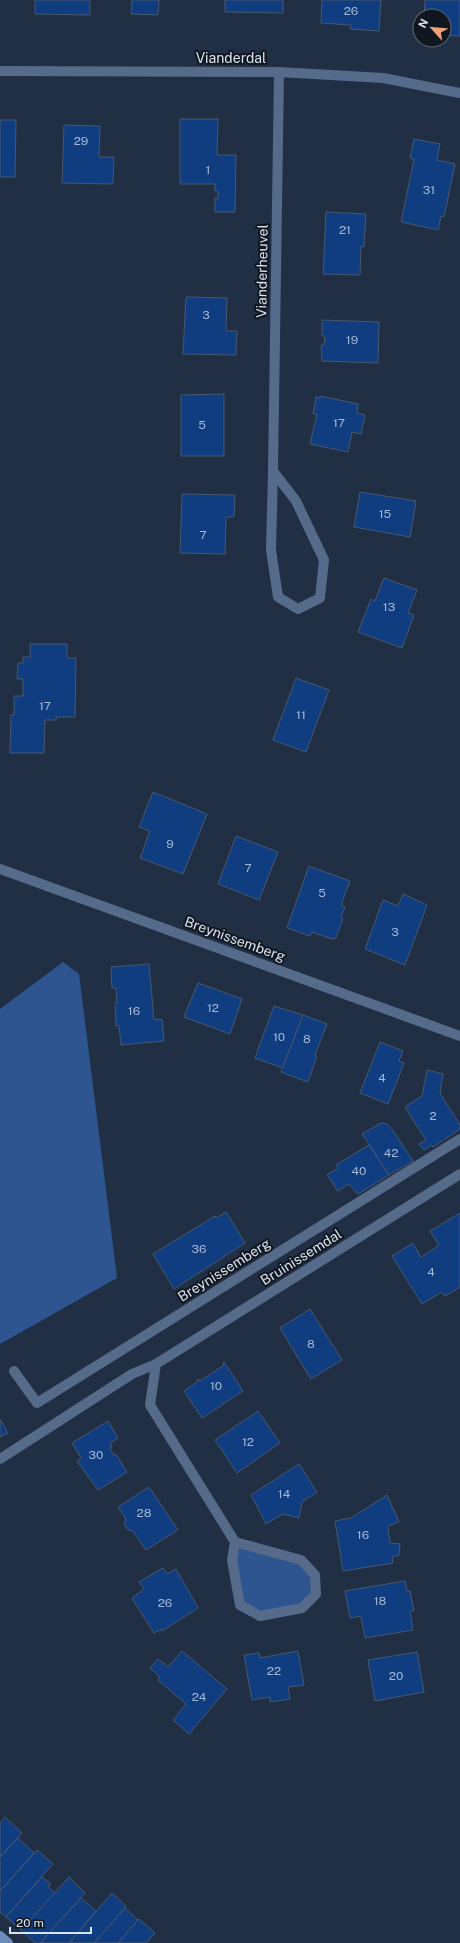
<svg xmlns="http://www.w3.org/2000/svg" width="460" height="1943" viewBox="0 0 460 1943" font-family="'Public Sans',sans-serif">
<style>
.green{fill:#2e5590}
.building{fill:#0f3d80;stroke:#48586f}
.lines{fill:none;stroke-linecap:round;stroke-linejoin:round}
.street{stroke:#566a8a;stroke-width:10}
.secondary{stroke:#6b8bbd;stroke-width:10}
.labels{text-anchor:middle;stroke-width:4;stroke-linejoin:round;paint-order:stroke}
.number-label{font-size:12px;fill:#a6b9d4}
.street-label{font-size:14px;fill:#d9e2f0;stroke:#101720}
</style>
<rect width="100%" height="100%" fill="#212f44"/>
<g class="green">
<path d="M63 962 79 974 117 1278 0 1344V1009Z"/>
<path d="M235 1542 301 1560 315 1575 316 1594 302 1608 260 1616 240 1605Z"/>
</g>
<g class="building">
<path d="M35 0H90V15L35 14Z"/>
<path d="M132 0H159L158 15 131 14Z"/>
<path d="M225 0H283V13L225 12Z"/>
<path d="M322 0H381L379 31 350 29 351 25 321 23Z"/>
<path d="M425 0H460V36L444 35V16H424Z"/>
<path d="M180 119H218L217 155H236L235 212H215V198L218 199V192L215 191V184H180Z"/>
<path d="M0 120H16L15 177H0Z"/>
<path d="M64 125 100 126 99 157H114L113 184 62 183Z"/>
<path d="M414 139 440 144 437 160 455 164 444 217 441 216 438 230 401 222 414 159 410 158Z"/>
<path d="M326 212 366 214 364 247 361 246 360 275 323 274Z"/>
<path d="M186 297 227 298 226 331H237L236 355 183 354Z"/>
<path d="M322 320 379 322 378 363 322 361 321 345H324L325 336H322Z"/>
<path d="M224 394V456H181V395Z"/>
<path d="M320 396 358 404 357 413 365 415 361 434 352 432 348 452 310 444 317 414H313L316 397 320 398Z"/>
<path d="M360 492 416 501 410 537 354 527Z"/>
<path d="M182 494 235 495 234 517H226L225 554 180 553Z"/>
<path d="M384 578 417 590 408 613 414 615 402 648 358 632 371 599 375 601Z"/>
<path d="M30 644H67V658H76L75 717H56V720H45L44 753H10L11 715H14V696H23V679H17L18 663H23V657H30Z"/>
<path d="M296 678 329 690 306 752 273 740Z"/>
<path d="M153 792 207 814 183 874 140 858 150 831 139 827Z"/>
<path d="M236 836 278 852 259 900 218 884Z"/>
<path d="M309 866 350 881 341 905 345 907 341 918 343 919 336 938 332 939 312 932 310 936 287 928Z"/>
<path d="M403 894 427 905 405 965 365 949 383 900 398 906Z"/>
<path d="M149 964 154 1020 162 1019 164 1041 121 1045 119 1026H116L115 1003H117L116 988H112L111 967Z"/>
<path d="M198 983 242 999 230 1034 184 1017Z"/>
<path d="M274 1006 303 1015 283 1068 255 1058Z"/>
<path d="M303 1015 327 1024 315 1055 317 1056 308 1082 281 1072Z"/>
<path d="M380 1042 403 1051 399 1061 404 1063 388 1104 360 1093Z"/>
<path d="M427 1070 443 1074 440 1093 460 1125V1129L433 1147 432 1145 424 1150 419 1144 426 1140 405 1107 422 1096Z"/>
<path d="M381 1123 387 1124 392 1129 413 1161 389 1175 362 1134Z"/>
<path d="M369 1145 389 1175 358 1194 349 1184 338 1191 327 1175 338 1168 336 1165Z"/>
<path d="M226 1212 245 1243 174 1289 153 1254 215 1216 216 1218Z"/>
<path d="M460 1213V1287L445 1296 442 1292 422 1304 392 1256 413 1243 421 1257 439 1245 430 1231Z"/>
<path d="M310 1309 342 1360 311 1379 280 1328Z"/>
<path d="M224 1362 243 1391 202 1418 184 1391 198 1381 197 1379 200 1381 224 1365 223 1363Z"/>
<path d="M258 1411 280 1443 237 1473 215 1440Z"/>
<path d="M0 1419 8 1433 0 1437Z"/>
<path d="M108 1421 118 1438 110 1443 112 1447 110 1448 114 1456 116 1454 127 1472 98 1490 77 1461 81 1458 72 1443Z"/>
<path d="M299 1464 317 1492 302 1502 299 1518 283 1514 266 1524 251 1495Z"/>
<path d="M149 1487 178 1530 146 1550 133 1531 128 1530 124 1523 126 1519 118 1507Z"/>
<path d="M387 1495 399 1522 388 1526 390 1543 400 1544 399 1555 392 1557 393 1563 343 1571 335 1521 351 1518Z"/>
<path d="M163 1568 167 1574 176 1569 198 1608 162 1631 161 1629 154 1633 132 1598 144 1589 139 1582Z"/>
<path d="M405 1581 407 1591H410L414 1611H410L413 1630 365 1638 361 1616 350 1618 345 1591Z"/>
<path d="M182 1651 227 1689 189 1734 173 1720 186 1704 158 1680 160 1677 150 1668 158 1659 168 1667Z"/>
<path d="M298 1651 304 1685 288 1687 290 1699 270 1702V1697L252 1700 244 1655 259 1653 260 1658Z"/>
<path d="M417 1652 424 1692 375 1701 368 1660Z"/>
<path d="M5 1817 22 1833 0 1857V1823Z"/>
<path d="M18 1838 34 1853 0 1891V1857Z"/>
<path d="M37 1850 53 1864 6 1917 0 1912V1891Z"/>
<path d="M42 1877 51 1884 48 1887 55 1893 21 1930 6 1917Z"/>
<path d="M69 1877 85 1893 40 1943H35L21 1930Z"/>
<path d="M112 1893 126 1906 125 1908 94 1943H69Z"/>
<path d="M81 1898 96 1911 69 1943H40Z"/>
<path d="M125 1908 138 1920 118 1943H94Z"/>
<path d="M139 1919 155 1933 146 1943H118Z"/>
</g>
<g class="lines">
<g class="street">
<path d="M0 71 279 72 383 78 460 93"/>
<path d="M273 471 271 550 278 597 298 609 320 598 324 560 296 501 273 471 279 72"/>
<path d="M0 869 460 1036"/>
<path d="M14 1371 37 1403 460 1139"/>
<path d="M0 1459 132 1374 156 1364"/>
<path d="M235 1542 301 1560 315 1575 316 1594 302 1608 260 1616 240 1605 232 1560 235 1542 150 1405 156 1364 460 1174"/>
</g>
<path class="secondary" d="M0 1936 8 1943"/>
</g>
<g class="labels">
<g class="number-label">
<text x="351" y="15">26</text>
<text x="81" y="145">29</text>
<text x="208" y="174">1</text>
<text x="429" y="194">31</text>
<text x="345" y="234">21</text>
<text x="206" y="319">3</text>
<text x="352" y="344">19</text>
<text x="339" y="427">17</text>
<text x="202" y="429">5</text>
<text x="385" y="518">15</text>
<text x="203" y="539">7</text>
<text x="389" y="611">13</text>
<text x="45" y="710">17</text>
<text x="301" y="719">11</text>
<text x="170" y="848">9</text>
<text x="248" y="872">7</text>
<text x="322" y="897">5</text>
<text x="395" y="936">3</text>
<text x="213" y="1012">12</text>
<text x="134" y="1015">16</text>
<text x="279" y="1041">10</text>
<text x="307" y="1043">8</text>
<text x="382" y="1082">4</text>
<text x="433" y="1120">2</text>
<text x="391" y="1157">42</text>
<text x="359" y="1175">40</text>
<text x="199" y="1253">36</text>
<text x="431" y="1276">4</text>
<text x="311" y="1348">8</text>
<text x="216" y="1390">10</text>
<text x="248" y="1446">12</text>
<text x="96" y="1459">30</text>
<text x="284" y="1498">14</text>
<text x="144" y="1517">28</text>
<text x="363" y="1539">16</text>
<text x="380" y="1605">18</text>
<text x="165" y="1607">26</text>
<text x="274" y="1675">22</text>
<text x="396" y="1680">20</text>
<text x="199" y="1701">24</text>
</g>
<g class="street-label">
<text x="231" y="63">Vianderdal</text>
<text transform="translate(262 271) rotate(-89)" y="5">Vianderheuvel</text>
<text transform="translate(235 939) rotate(20)" y="5">Breynissemberg</text>
<text transform="translate(301 1257) rotate(-32)" y="5">Bruinissemdal</text>
<text transform="translate(224 1270) rotate(-32)" y="5">Breynissemberg</text>
</g>
</g>
<g transform="translate(432 28) rotate(297)"><circle r="19" fill="#101720" stroke="#606873"/>
<path d="M0-3L7 15L0 10L-7 15Z" fill="#f0a279"/>
<text y="-6" font-size="11" font-weight="bold" text-anchor="middle" fill="#d9e2f0">N</text>
</g>
<path d="M10 1927v6h81v-6" fill="none" stroke="#d9e2f0" stroke-width="2"/>
<text x="16" y="1927" font-size="12" fill="#d9e2f0" stroke="#101720" stroke-width="3" paint-order="stroke">20 m</text>
</svg>
